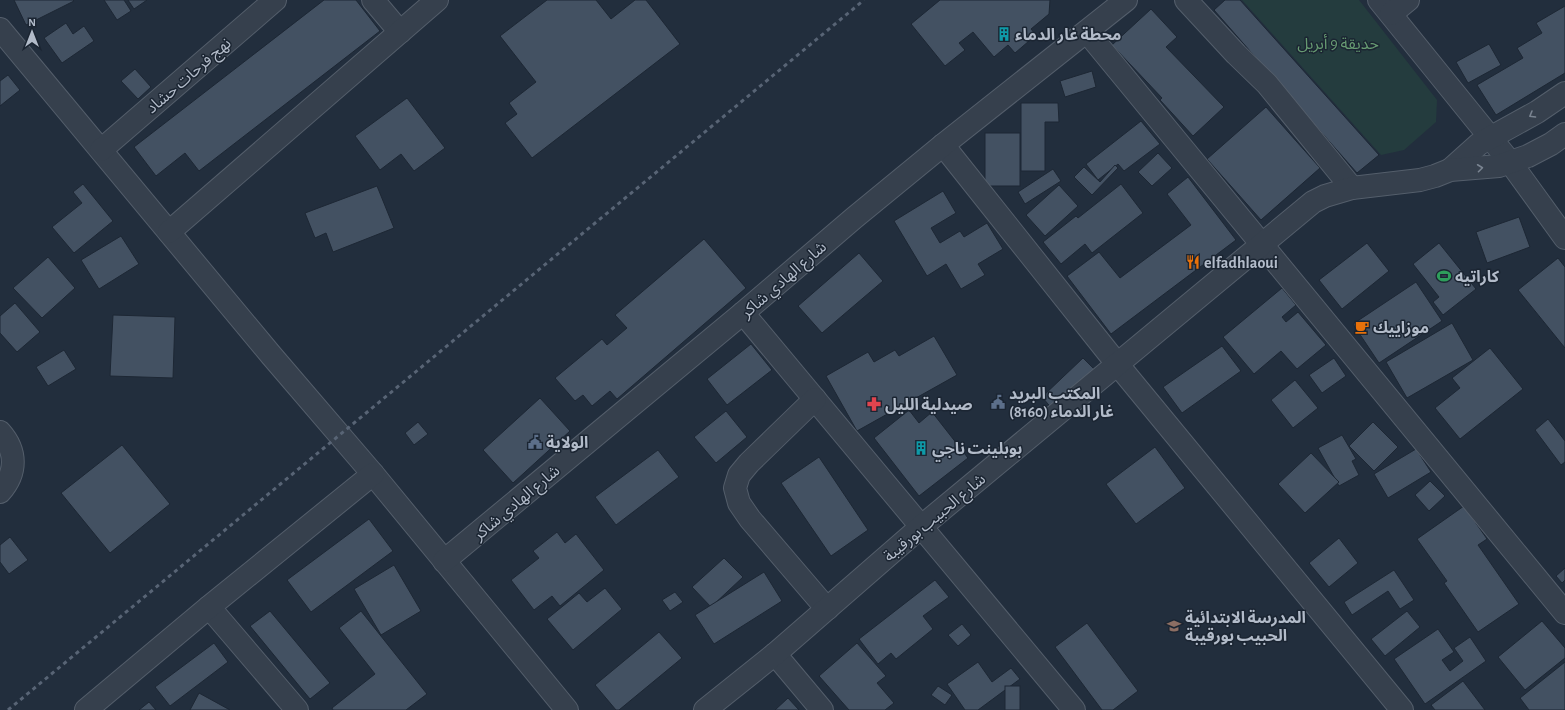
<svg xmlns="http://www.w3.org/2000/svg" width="1565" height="710" viewBox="0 0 1565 710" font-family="'Alegreya Sans','Noto Sans Arabic',sans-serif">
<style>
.green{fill:#243c3e}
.building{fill:#435162;stroke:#1d2734}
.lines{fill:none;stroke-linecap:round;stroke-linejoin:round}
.minor-casing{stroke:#545e6b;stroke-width:24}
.minor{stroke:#36404d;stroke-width:22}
.rail{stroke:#586475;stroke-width:3;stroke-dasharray:4 4;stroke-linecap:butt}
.oneway{stroke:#7a8491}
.labels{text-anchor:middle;stroke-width:3;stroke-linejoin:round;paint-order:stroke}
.poi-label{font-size:16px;font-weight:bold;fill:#b2bbc9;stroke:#1b2532;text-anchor:start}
.park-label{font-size:16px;fill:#679b72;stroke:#1b2532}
.street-label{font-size:16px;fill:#b2bbc9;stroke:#1b2532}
</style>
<rect width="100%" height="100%" fill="#222e3d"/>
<path class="green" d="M1242 0H1359L1437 100 1436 122 1404 150 1381 155Z"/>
<g class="building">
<path d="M14 0H73L74 1 26 25Z"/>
<path d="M104 0H124L131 11 117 20Z"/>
<path d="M128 0H147L134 9Z"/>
<path d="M324 0H356L380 31 199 171 185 153 156 176 134 147Z"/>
<path d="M547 0H596L611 19 635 0H646L680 44 532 158 505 123 517 114 509 103 536 82 500 36Z"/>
<path d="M940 0H1050L1049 14 1031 29 1036 35 1015 53 1008 45 994 57 973 32 959 43 965 50 945 66 911 24Z"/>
<path d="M1225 0H1240L1379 155 1357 173 1214 10Z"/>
<path d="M1565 6V73L1496 115 1477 85 1523 58 1517 48 1542 33 1536 23Z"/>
<path d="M1151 9 1177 37 1166 47 1224 107 1193 136 1160 100 1162 98 1112 45Z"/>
<path d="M66 23 73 34 84 26 94 41 62 63 44 38Z"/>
<path d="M1489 44 1501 65 1468 83 1456 62Z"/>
<path d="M135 69 151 87 138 99 121 81Z"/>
<path d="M1092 71 1096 87 1065 97 1060 81Z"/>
<path d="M8 75 20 90 0 106V81Z"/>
<path d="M407 98 445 148 414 171 401 154 380 170 355 136Z"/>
<path d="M1021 103H1058L1059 122H1045V171H1021Z"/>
<path d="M1266 107 1320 168 1261 220 1207 159Z"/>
<path d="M1141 121 1160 144 1124 171 1118 164 1098 180 1086 164Z"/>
<rect x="985" y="133" width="35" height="53"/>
<path d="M1158 153 1172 168 1152 186 1138 172Z"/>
<path d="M1115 165 1118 168 1092 195 1074 177 1084 167 1100 182Z"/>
<path d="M1053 169 1061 181 1025 204 1018 192Z"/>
<path d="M1188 177 1236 240 1111 334 1067 276 1099 252 1120 278 1191 225 1167 194Z"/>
<path d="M83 184 113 221 74 253 52 227 82 203 73 192Z"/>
<path d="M1121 184 1143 213 1092 253 1085 244 1061 264 1043 242 1076 216 1078 218Z"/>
<path d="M1059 185 1078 206 1045 236 1026 215Z"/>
<path d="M377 186 394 228 333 252 326 233 315 238 305 213Z"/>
<path d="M943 191 956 213 931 228 940 243 960 231 964 237 987 223 1003 249 978 264 985 275 961 289 946 264 927 276 894 221Z"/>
<path d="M1519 217 1530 247 1487 263 1476 232Z"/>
<path d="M121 236 139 264 99 289 81 260Z"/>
<path d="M704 239 746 288 617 399 610 391 592 406 583 395 575 401 555 378 602 339 607 345 627 328 615 315Z"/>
<path d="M1367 243 1389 271 1342 309 1319 280Z"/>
<path d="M1439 243 1476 289 1443 315 1433 302 1439 297 1413 264Z"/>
<path d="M859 253 883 281 822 333 798 306Z"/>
<path d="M48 257 75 288 42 318 13 288Z"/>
<path d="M1558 258 1565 267V348L1518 290Z"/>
<path d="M1416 282 1442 321 1379 363 1353 324Z"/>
<path d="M1282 288 1296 305 1282 317 1286 322 1298 312 1326 345 1297 369 1281 351 1254 374 1223 337Z"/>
<path d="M15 303 40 332 17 352 0 333V316Z"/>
<path d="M113 315 175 317 173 378 110 376Z"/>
<path d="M1452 323 1473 360 1407 398 1386 362Z"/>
<path d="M934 336 957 375 857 431 826 376 868 352 874 362 895 350 899 356Z"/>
<path d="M751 344 772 370 727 405 707 379Z"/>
<path d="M1222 346 1241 371 1182 413 1163 387Z"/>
<path d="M1490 348 1523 389 1460 439 1435 408 1460 388 1452 378Z"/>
<path d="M64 350 76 369 48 386 36 367Z"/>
<path d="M1083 358 1096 371 1054 411 1042 397Z"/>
<path d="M1334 358 1346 376 1322 393 1309 375Z"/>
<path d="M1295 380 1318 408 1293 428 1271 400Z"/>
<path d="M540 398 570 431 513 483 483 450Z"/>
<path d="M909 410 919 423 932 412 968 458 919 496 874 438Z"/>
<path d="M726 411 747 437 716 463 694 437Z"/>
<path d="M1548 419 1565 441V462L1561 465 1535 430Z"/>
<path d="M418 422 428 434 414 445 405 433Z"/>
<path d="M1373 422 1398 447 1374 471 1349 446Z"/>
<path d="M1342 435 1356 459 1352 461 1359 475 1339 486 1318 448Z"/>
<path d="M122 445 170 504 110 553 61 493Z"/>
<path d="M1155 447 1185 488 1136 524 1106 484Z"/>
<path d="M1416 449 1431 472 1388 498 1374 474Z"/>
<path d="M658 450 679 477 616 525 595 497Z"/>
<path d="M1311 453 1339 482 1305 513 1278 484Z"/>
<path d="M819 457 868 530 831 556 781 483Z"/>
<path d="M1430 481 1445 496 1429 511 1415 495Z"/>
<path d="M1464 506 1487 539 1478 545 1519 604 1478 632 1444 583 1447 581 1417 539Z"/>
<path d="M369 519 393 551 311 612 287 580Z"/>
<path d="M557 532 565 543 576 534 604 570 560 606 552 596 534 610 511 580 539 558 533 551Z"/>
<path d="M10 537 28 560 9 574 0 562V545Z"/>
<path d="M1339 538 1358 563 1329 587 1309 563Z"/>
<path d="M724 558 743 577 711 607 692 587Z"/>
<path d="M394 565 421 611 381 635 354 589Z"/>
<path d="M1565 568V580L1562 583 1556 576Z"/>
<path d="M1394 570 1414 600 1400 609 1388 591 1352 615 1344 602Z"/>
<path d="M764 572 782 601 714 644 695 615Z"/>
<path d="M935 580 949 597 923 616 933 629 896 659 891 653 878 664 859 639Z"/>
<path d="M605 588 622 609 573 650 547 619 579 593 587 602Z"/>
<path d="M675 592 683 602 670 611 662 600Z"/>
<path d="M270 611 330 683 310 699 250 626Z"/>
<path d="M361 611 427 694 406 710H333L332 708 375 674 339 628Z"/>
<path d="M1407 611 1420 627 1385 656 1371 639Z"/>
<path d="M1542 621 1565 648V658L1525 690 1498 657Z"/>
<path d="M1087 623 1138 691 1113 710H1102L1055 647Z"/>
<path d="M962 624 971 635 958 646 948 635Z"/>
<path d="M1438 629 1454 652 1442 660 1450 671 1463 661 1454 648 1470 637 1486 661 1425 704 1394 659Z"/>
<path d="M659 632 682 658 619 710H616L595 685Z"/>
<path d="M214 643 228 662 170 706 155 687Z"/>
<path d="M857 643 886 676 877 683 894 703 885 710H849L819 676Z"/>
<path d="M978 662 992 682 1011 668 1020 679 978 710H965L947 684Z"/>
<path d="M1565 662V710H1529L1520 698Z"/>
<path d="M1463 681 1485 710H1435L1431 705Z"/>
<path d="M938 686 952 695 945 705 931 695Z"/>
<rect x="1005" y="686" width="15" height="24"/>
<path d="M199 693 230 710H190Z"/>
<path d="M788 698 799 710H775Z"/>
<path d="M149 702 156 710H139Z"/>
</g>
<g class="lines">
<defs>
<g id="minor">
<path d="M373 0 400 32"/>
<path d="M1186 0 1236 54 1267 84 1352 188"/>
<path d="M1379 0 1510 162 1565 238"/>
<path d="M1391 14 1408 0"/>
<path d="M0 29 271 355 373 474 567 710"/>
<path d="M1087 32 1565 613"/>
<path d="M943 145 1118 365 1402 710"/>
<path d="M101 150 275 0"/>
<path d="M1450 170 1479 144 1537 112 1565 93"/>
<path d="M169 232 437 0"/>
<path d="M743 313 1074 710"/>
<path d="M815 399 749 463 739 475 735 488 739 503 750 519 827 609"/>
<path d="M0 432C17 451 17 473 0 492"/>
<path d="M444 561 743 313 854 218 943 145 1126 0"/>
<path d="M209 607 297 710"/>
<path d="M775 654 822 710"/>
<path d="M86 710 209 607 373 474"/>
<path d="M705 710 775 654 922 526 1313 202 1325 196 1352 188 1420 180 1435 176 1450 170 1499 166 1528 156 1551 144 1565 134"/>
</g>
</defs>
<use href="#minor" class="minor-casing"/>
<use href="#minor" class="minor"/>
<path class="rail" d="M8 710 864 0"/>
</g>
<defs><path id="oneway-chevron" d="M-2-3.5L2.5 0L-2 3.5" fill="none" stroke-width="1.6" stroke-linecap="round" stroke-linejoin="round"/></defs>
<g class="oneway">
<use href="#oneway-chevron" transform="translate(1532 115) rotate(150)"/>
<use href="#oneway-chevron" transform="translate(1480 168) rotate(-7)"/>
</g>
<defs>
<symbol id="building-bare" viewBox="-9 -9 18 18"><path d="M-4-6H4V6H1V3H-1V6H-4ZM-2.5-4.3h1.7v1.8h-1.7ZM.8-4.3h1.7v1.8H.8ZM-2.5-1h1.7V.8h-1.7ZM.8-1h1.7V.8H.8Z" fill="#0f9aa8" stroke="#1b2532" stroke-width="2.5" paint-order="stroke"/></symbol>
<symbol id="restaurant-bare" viewBox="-9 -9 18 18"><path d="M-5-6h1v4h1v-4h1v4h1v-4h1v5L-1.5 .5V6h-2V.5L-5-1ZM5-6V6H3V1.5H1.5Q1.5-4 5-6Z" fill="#e8710a" stroke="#1b2532" stroke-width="2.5" paint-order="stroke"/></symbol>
<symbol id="stadium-bare" viewBox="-9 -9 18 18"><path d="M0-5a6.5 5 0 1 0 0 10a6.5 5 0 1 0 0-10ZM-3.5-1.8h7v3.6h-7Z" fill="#2e9e5b" stroke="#1b2532" stroke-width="2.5" paint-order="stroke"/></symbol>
<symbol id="cafe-bare" viewBox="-9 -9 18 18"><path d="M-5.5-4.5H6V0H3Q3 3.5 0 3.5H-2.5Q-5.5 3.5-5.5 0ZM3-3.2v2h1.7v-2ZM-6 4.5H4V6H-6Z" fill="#e8710a" stroke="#1b2532" stroke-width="2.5" paint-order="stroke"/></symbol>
<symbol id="civic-bare" viewBox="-9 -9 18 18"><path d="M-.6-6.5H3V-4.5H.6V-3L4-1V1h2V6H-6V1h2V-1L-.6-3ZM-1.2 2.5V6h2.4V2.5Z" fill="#5c6f8a" stroke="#1b2532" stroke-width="2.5" paint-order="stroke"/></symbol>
<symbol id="pharmacy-bare" viewBox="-9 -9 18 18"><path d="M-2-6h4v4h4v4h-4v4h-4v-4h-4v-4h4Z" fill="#e0444e" stroke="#1b2532" stroke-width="2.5" paint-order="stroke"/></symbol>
<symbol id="school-bare" viewBox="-9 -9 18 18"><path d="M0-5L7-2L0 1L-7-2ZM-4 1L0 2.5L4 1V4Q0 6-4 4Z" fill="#8d6e63" stroke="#1b2532" stroke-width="2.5" paint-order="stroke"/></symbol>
</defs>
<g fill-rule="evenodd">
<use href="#building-bare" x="994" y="24" width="20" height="20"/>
<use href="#restaurant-bare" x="1183" y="252" width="20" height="20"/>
<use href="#stadium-bare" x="1434" y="266" width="20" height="20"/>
<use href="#cafe-bare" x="1352" y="317" width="20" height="20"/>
<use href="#civic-bare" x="988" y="392" width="20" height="20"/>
<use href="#pharmacy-bare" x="864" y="394" width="20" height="20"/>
<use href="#civic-bare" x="525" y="432" width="20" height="20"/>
<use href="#building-bare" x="911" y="438" width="20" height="20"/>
<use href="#school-bare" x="1164" y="616" width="20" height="20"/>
</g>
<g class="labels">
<g class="poi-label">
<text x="1015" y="40">محطة غار الدماء</text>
<text x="1204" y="268">elfadhlaoui</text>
<text x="1455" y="282">كاراتيه</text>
<text x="1373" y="333">موزاييك</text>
<text x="1009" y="399">المكتب البريد<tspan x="1009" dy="18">غار الدماء (8160)</tspan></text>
<text x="885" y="410">صيدلية الليل</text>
<text x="546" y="448">الولاية</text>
<text x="932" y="454">بوبلينت ناجي</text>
<text x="1185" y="623">المدرسة الابتدائية<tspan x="1185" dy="18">الحبيب بورقيبة</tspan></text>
</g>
<g class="park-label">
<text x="1338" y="49">حديقة 9 أبريل</text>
</g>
<g class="street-label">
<text transform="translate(188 75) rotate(-41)" y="6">نهج فرحات حشاد</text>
<text transform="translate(783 279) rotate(-41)" y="6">شارع الهادي شاكر</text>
<text transform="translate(516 502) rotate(-40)" y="6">شارع الهادي شاكر</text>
<text transform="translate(934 517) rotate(-40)" y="6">شارع الحبيب بورقيبة</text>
</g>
</g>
<g transform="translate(32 32)" stroke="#1b2532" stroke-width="3" paint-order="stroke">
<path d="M0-3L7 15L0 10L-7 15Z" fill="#b2bbc9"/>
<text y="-6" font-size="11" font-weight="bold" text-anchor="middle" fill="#b2bbc9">N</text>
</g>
</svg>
